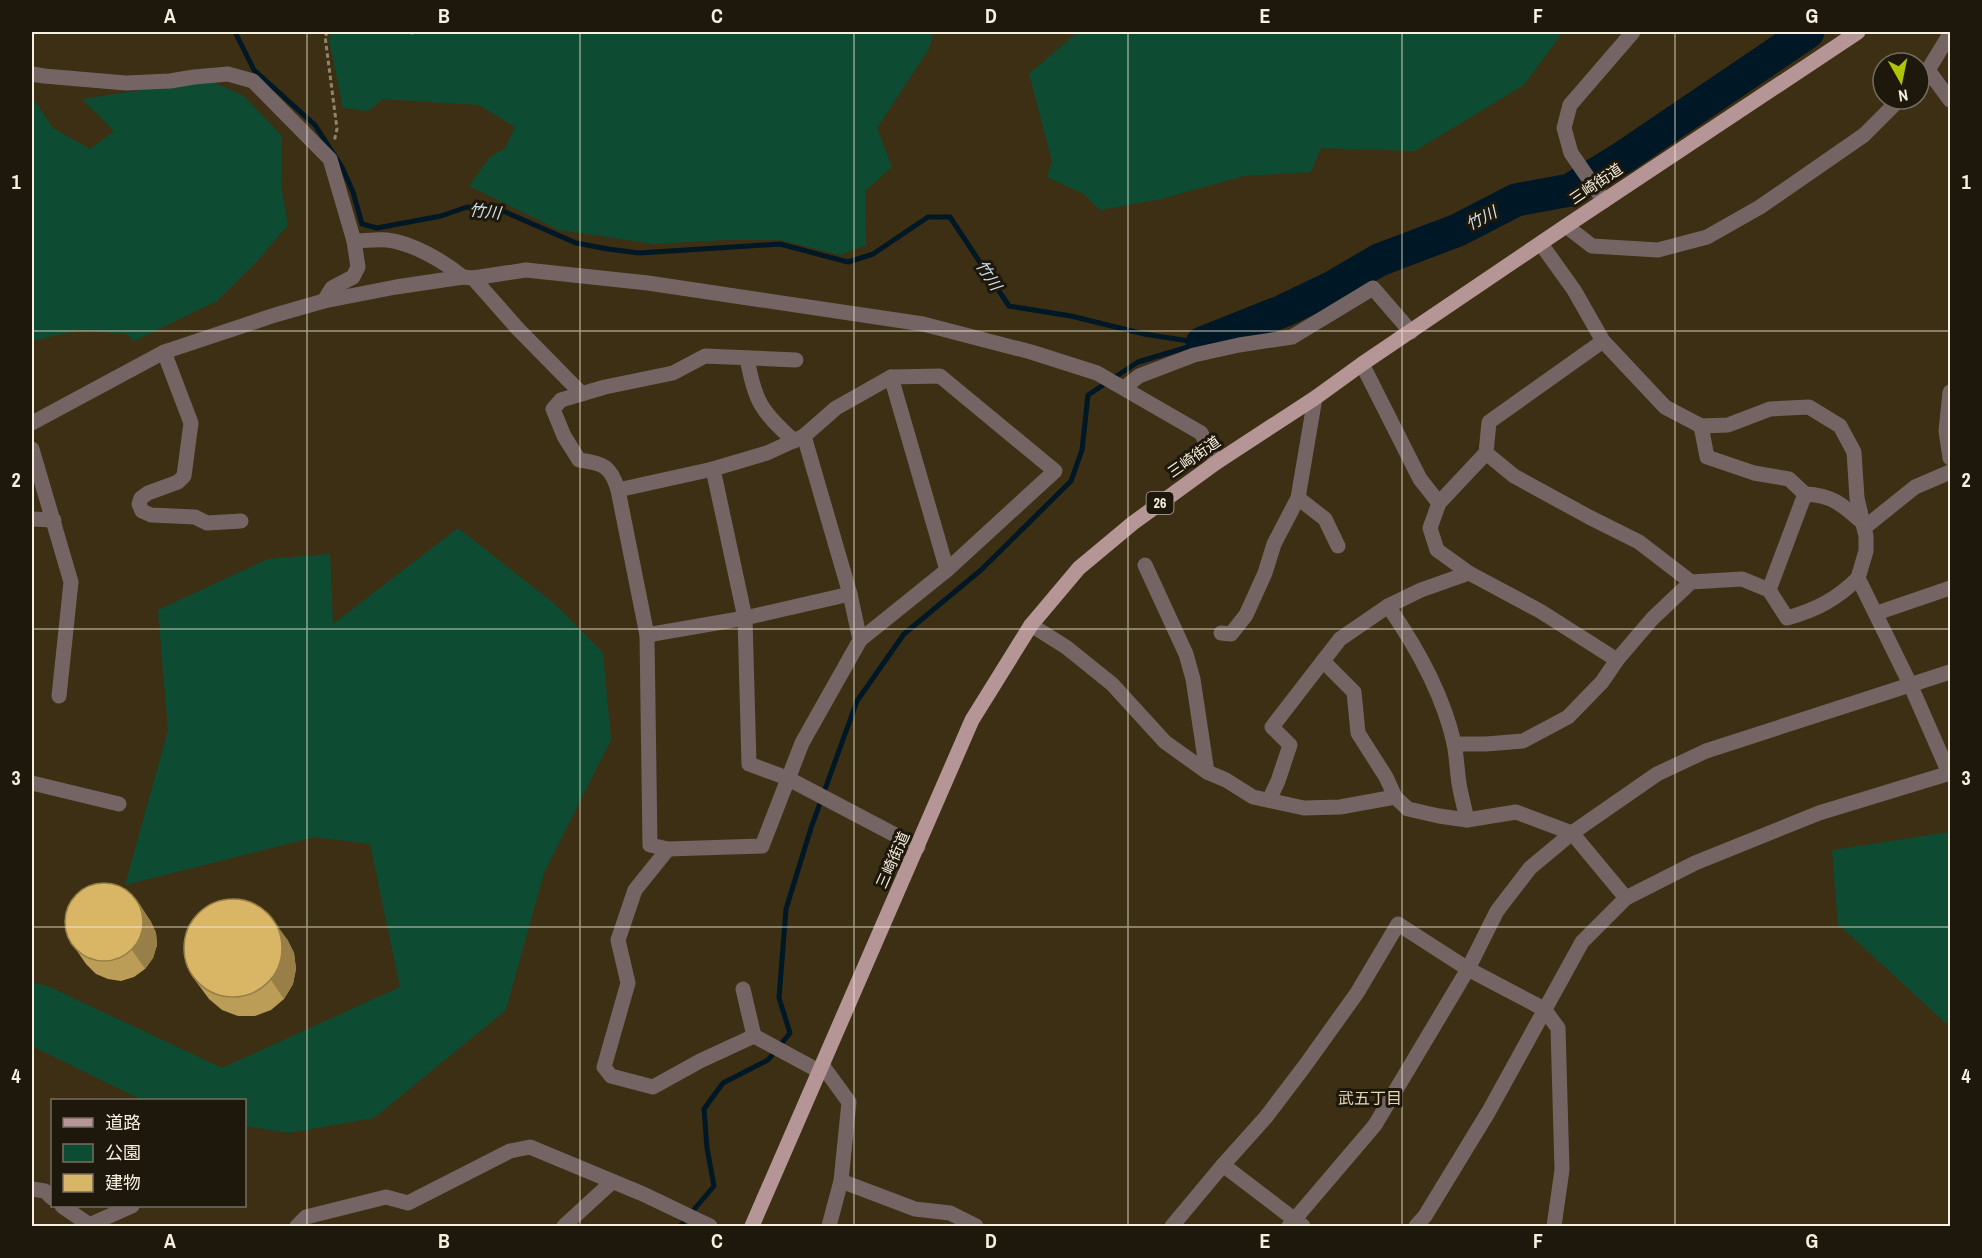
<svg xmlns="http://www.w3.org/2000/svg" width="1982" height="1258" viewBox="0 0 1982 1258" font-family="'Archivo Narrow','Noto Sans JP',sans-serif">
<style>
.green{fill:#0d4c32}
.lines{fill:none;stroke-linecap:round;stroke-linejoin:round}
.stream{stroke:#001725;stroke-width:5}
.river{stroke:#001725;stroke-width:33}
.path{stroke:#8f856e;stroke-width:3;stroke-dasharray:4.5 3;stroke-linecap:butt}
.minor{stroke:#746464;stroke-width:15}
.major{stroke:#b69596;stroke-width:15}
.wall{fill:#bb9d58}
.shaded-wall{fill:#987f47}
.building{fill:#d9b666;stroke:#987f47;stroke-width:1.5}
.grid{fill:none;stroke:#f7f0df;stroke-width:1.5;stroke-opacity:0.55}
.labels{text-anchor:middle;stroke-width:6;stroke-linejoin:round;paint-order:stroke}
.shield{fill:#1e180c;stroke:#b6afa0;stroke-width:1.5}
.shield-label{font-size:14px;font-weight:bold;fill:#f7f0df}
.street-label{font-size:15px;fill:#f7f0df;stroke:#1e180c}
.water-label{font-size:16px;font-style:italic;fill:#d0e4f0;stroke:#1e180c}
.neighbourhood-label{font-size:16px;fill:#e5d6b5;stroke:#1e180c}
.neatline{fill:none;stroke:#f7f0df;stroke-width:2}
.grid-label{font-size:20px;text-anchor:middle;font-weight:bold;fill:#f7f0df}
</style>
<rect width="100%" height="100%" fill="#3c2f13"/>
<g class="green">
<path d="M330 32H934L929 49 877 128 892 167 865 191 866 245 840 255 780 240H726L654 244 559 230 469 186 490 157 505 148 515 127 479 105 383 99 368 111 343 108 329 40Z"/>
<path d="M1078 32H1563L1524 85 1415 151 1321 148 1311 172 1244 176 1161 199 1100 210 1084 194 1047 177 1052 161 1029 74Z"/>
<path d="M208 80 244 96 282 136 281 184 288 225 259 259 217 301 134 341 127 334 79 330 32 341V97L53 128 90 149 114 131 82 99Z"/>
<path d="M458 528 556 605 603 653 611 740 544 873 506 1010 374 1118 289 1133 245 1126 244 1100H142L32 1046V982L50 987 222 1068 400 987 370 844 315 837 125 885 168 730 158 610 268 559 330 554 333 624Z"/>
<path d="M1950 832V1027L1838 924 1832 850Z"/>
</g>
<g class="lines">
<g class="stream">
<path d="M235 32 254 70 315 125 342 167 353 192 362 224 377 228 441 216 467 207 503 211 576 243 608 249 639 253 780 244 848 262 873 254 928 217H950L1009 306 1071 316 1144 334 1202 343"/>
<path d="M680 1226 714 1186 707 1148 704 1109 723 1083 768 1060 790 1033 779 998 786 909 811 828 857 701 904 634 981 570 1071 481 1082 450 1088 395 1138 362 1198 344"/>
</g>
<path class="river" d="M1202 343 1283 311 1331 288 1379 260 1458 230 1516 200 1570 190 1625 156 1808 32"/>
<g class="path">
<path d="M328 32 325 36 337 129 334 142"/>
<path d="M403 32 412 33 415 32"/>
</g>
<g class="minor">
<path d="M1928 70 1950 100"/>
<path d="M32 74 44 76 126 83 170 81 194 77 228 74 253 81 330 159 354 241 358 267 353 277 332 288 324 301"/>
<path d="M1919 79 1928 70 1950 34"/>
<path d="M1604 201 1571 153 1564 128 1570 105 1633 32"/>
<path d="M1566 226 1592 246 1658 250 1707 237 1760 207 1864 135 1900 99"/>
<path d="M354 241C364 241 376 239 387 240 413 243 443 261 463 277"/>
<path d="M1541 244 1574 290 1603 341 1665 407 1701 426 1728 425 1770 409 1809 407 1840 426 1854 452 1857 498 1866 536V551L1858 578 1910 684 1949 773"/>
<path d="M473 278 518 329 582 394"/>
<path d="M1603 341 1489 422 1486 453 1514 476 1589 517 1639 542 1691 582"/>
<path d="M164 352 191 423 184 476 178 482 148 493 141 498 139 504 142 511 151 515 195 517 207 523 241 521"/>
<path d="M747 358C755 403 761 410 794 441"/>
<path d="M1362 364 1420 479 1439 503"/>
<path d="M891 377 947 570"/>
<path d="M1124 388 1139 376 1194 355 1239 345 1292 337 1373 288 1411 332"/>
<path d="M1950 392 1946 431 1950 458"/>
<path d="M32 423 164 352 275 315 324 301 396 287 463 277 473 278 526 270 648 283 923 324 1031 352 1097 373 1201 433 1217 462"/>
<path d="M1701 426 1707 457 1754 473 1789 479 1805 494"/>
<path d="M804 436 850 594 860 640"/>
<path d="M32 449 71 582 59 696"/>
<path d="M1486 453 1439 503 1430 528 1437 550 1469 573 1540 611 1617 660"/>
<path d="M713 469 767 453 804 436 836 408 891 377 940 376 1055 471 947 570 860 640 802 743 762 846 668 849 650 845 647 635 618 490C611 466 603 463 579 460L564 436 553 409 561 400 605 387 673 373 705 356 796 360"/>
<path d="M618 490 713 469 745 618 749 764 787 778 918 847"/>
<path d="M1298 498 1325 519 1338 546"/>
<path d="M32 519 54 520"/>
<path d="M1864 528 1915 487 1950 472"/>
<path d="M1145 565 1186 654 1193 679 1207 772"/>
<path d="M1769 590 1805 494C1833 495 1844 506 1863 523"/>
<path d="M1388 606C1416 646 1443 695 1454 743 1457 758 1457 774 1460 789 1462 799 1465 810 1467 820"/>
<path d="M1877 613 1950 588"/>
<path d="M1031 625 1066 647 1112 684 1165 742 1207 772 1226 780 1253 797 1304 808 1340 807 1395 797"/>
<path d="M1221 633 1231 634 1246 615 1265 573 1274 544 1298 498 1315 398"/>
<path d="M647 635 745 618 850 594"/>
<path d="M1323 661 1354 692 1358 733 1386 777 1395 797 1408 809 1439 816 1467 820 1516 812 1572 833 1626 898"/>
<path d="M1454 744H1486L1523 741 1568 717 1602 682 1617 660 1652 619 1691 582 1742 579 1769 590 1787 618C1816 610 1837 599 1858 578"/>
<path d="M32 783 119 804"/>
<path d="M1269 800 1278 781 1290 745 1272 727 1340 639 1388 606 1421 590 1469 573"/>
<path d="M668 849 635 890 618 940 628 983 604 1067 611 1076 653 1087 700 1061 754 1036 819 1071"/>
<path d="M743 989 754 1036"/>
<path d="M822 1065 849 1102 841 1181 829 1226"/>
<path d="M1223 1165 1303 1226"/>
<path d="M841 1181 915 1209 950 1213 976 1226"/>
<path d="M32 1189 45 1191 52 1198"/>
<path d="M62 1206 91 1226"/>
<path d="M89 1225 132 1206"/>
<path d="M297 1226 306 1217 386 1197 408 1203 510 1151 530 1147 643 1194 710 1226"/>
<path d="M564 1226 612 1182"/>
<path d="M1172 1226 1223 1165 1266 1117 1304 1067 1357 993 1398 924 1468 969 1544 1009 1558 1028 1562 1170 1554 1226"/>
<path d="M1289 1226 1375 1125 1468 969 1497 911 1530 868 1572 833 1657 774 1706 751 1950 672"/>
<path d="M1416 1226 1425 1216 1489 1111 1582 942 1626 898 1695 863 1819 813 1950 773"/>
</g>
<path class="major" d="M752 1226 972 720 1031 625 1079 568 1133 523 1217 462 1315 398 1362 364 1566 226 1858 32"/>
</g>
<g class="wall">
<path d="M138 902 151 922 156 933 157 945 153 958 145 969 134 977 121 981 108 979 96 974 86 964 73 945Z"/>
<path d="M287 939 294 953 296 969 293 984 284 999 271 1010 255 1016H238L222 1010 209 999 195 980Z"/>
</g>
<g class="shaded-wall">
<path d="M138 902 151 922 156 933 157 945 153 958 145 969 132 950Z"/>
<path d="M273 920 287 939 294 953 296 969 293 984 284 999 271 980Z"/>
</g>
<g class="building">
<circle cx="104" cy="922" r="39"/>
<circle cx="233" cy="948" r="49"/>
</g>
<path class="grid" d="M307 32V1226M580 32V1226M854 32V1226M1128 32V1226M1402 32V1226M1675 32V1226M32 331H1950M32 629H1950M32 927H1950"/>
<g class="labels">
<rect class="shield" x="1146.5" y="492" width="27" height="22" rx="4.5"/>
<g class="shield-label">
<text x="1160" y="508">26</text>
</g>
<g class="street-label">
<text transform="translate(1596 184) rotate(-34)" y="5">三崎街道</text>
<text transform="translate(1194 457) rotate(-35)" y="5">三崎街道</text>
<text transform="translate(893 860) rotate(-66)" y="5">三崎街道</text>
</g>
<g class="water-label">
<text transform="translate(485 211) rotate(6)" y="6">竹川</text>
<text transform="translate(1481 218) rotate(-27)" y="6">竹川</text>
<text transform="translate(989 275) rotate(57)" y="6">竹川</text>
</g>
<g class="neighbourhood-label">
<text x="1370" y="1104">武五丁目</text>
</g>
</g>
<rect width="1982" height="1258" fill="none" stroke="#1e180c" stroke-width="66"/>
<rect x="51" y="1099" width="195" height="108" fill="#1e180c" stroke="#756e60" stroke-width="1.5"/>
<rect x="63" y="1118" width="30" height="9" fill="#b69596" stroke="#756e60" stroke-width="1.5"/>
<text x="105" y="1129" font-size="18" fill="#f7f0df">道路</text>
<rect x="63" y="1144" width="30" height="18" fill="#0d4c32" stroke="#756e60" stroke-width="1.5"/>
<text x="105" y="1159" font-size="18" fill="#f7f0df">公園</text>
<rect x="63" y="1174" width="30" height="18" fill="#d9b666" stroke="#756e60" stroke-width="1.5"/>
<text x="105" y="1189" font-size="18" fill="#f7f0df">建物</text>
<g transform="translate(1901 81) rotate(171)"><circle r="28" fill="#1e180c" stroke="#756e60" stroke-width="1.5"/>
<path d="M0-4.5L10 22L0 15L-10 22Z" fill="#afc504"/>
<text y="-9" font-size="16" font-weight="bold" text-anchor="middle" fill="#f7f0df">N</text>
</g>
<rect x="33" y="33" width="1916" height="1192" class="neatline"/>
<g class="grid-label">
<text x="170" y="23">A</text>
<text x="444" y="23">B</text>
<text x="717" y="23">C</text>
<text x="991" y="23">D</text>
<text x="1265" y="23">E</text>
<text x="1538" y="23">F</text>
<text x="1812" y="23">G</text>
<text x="16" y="189">1</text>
<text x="1966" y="189">1</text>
<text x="16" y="487">2</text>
<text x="1966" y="487">2</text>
<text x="16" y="785">3</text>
<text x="1966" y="785">3</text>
<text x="16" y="1083">4</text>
<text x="1966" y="1083">4</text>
<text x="170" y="1248">A</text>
<text x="444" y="1248">B</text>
<text x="717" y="1248">C</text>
<text x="991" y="1248">D</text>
<text x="1265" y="1248">E</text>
<text x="1538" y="1248">F</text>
<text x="1812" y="1248">G</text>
</g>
</svg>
